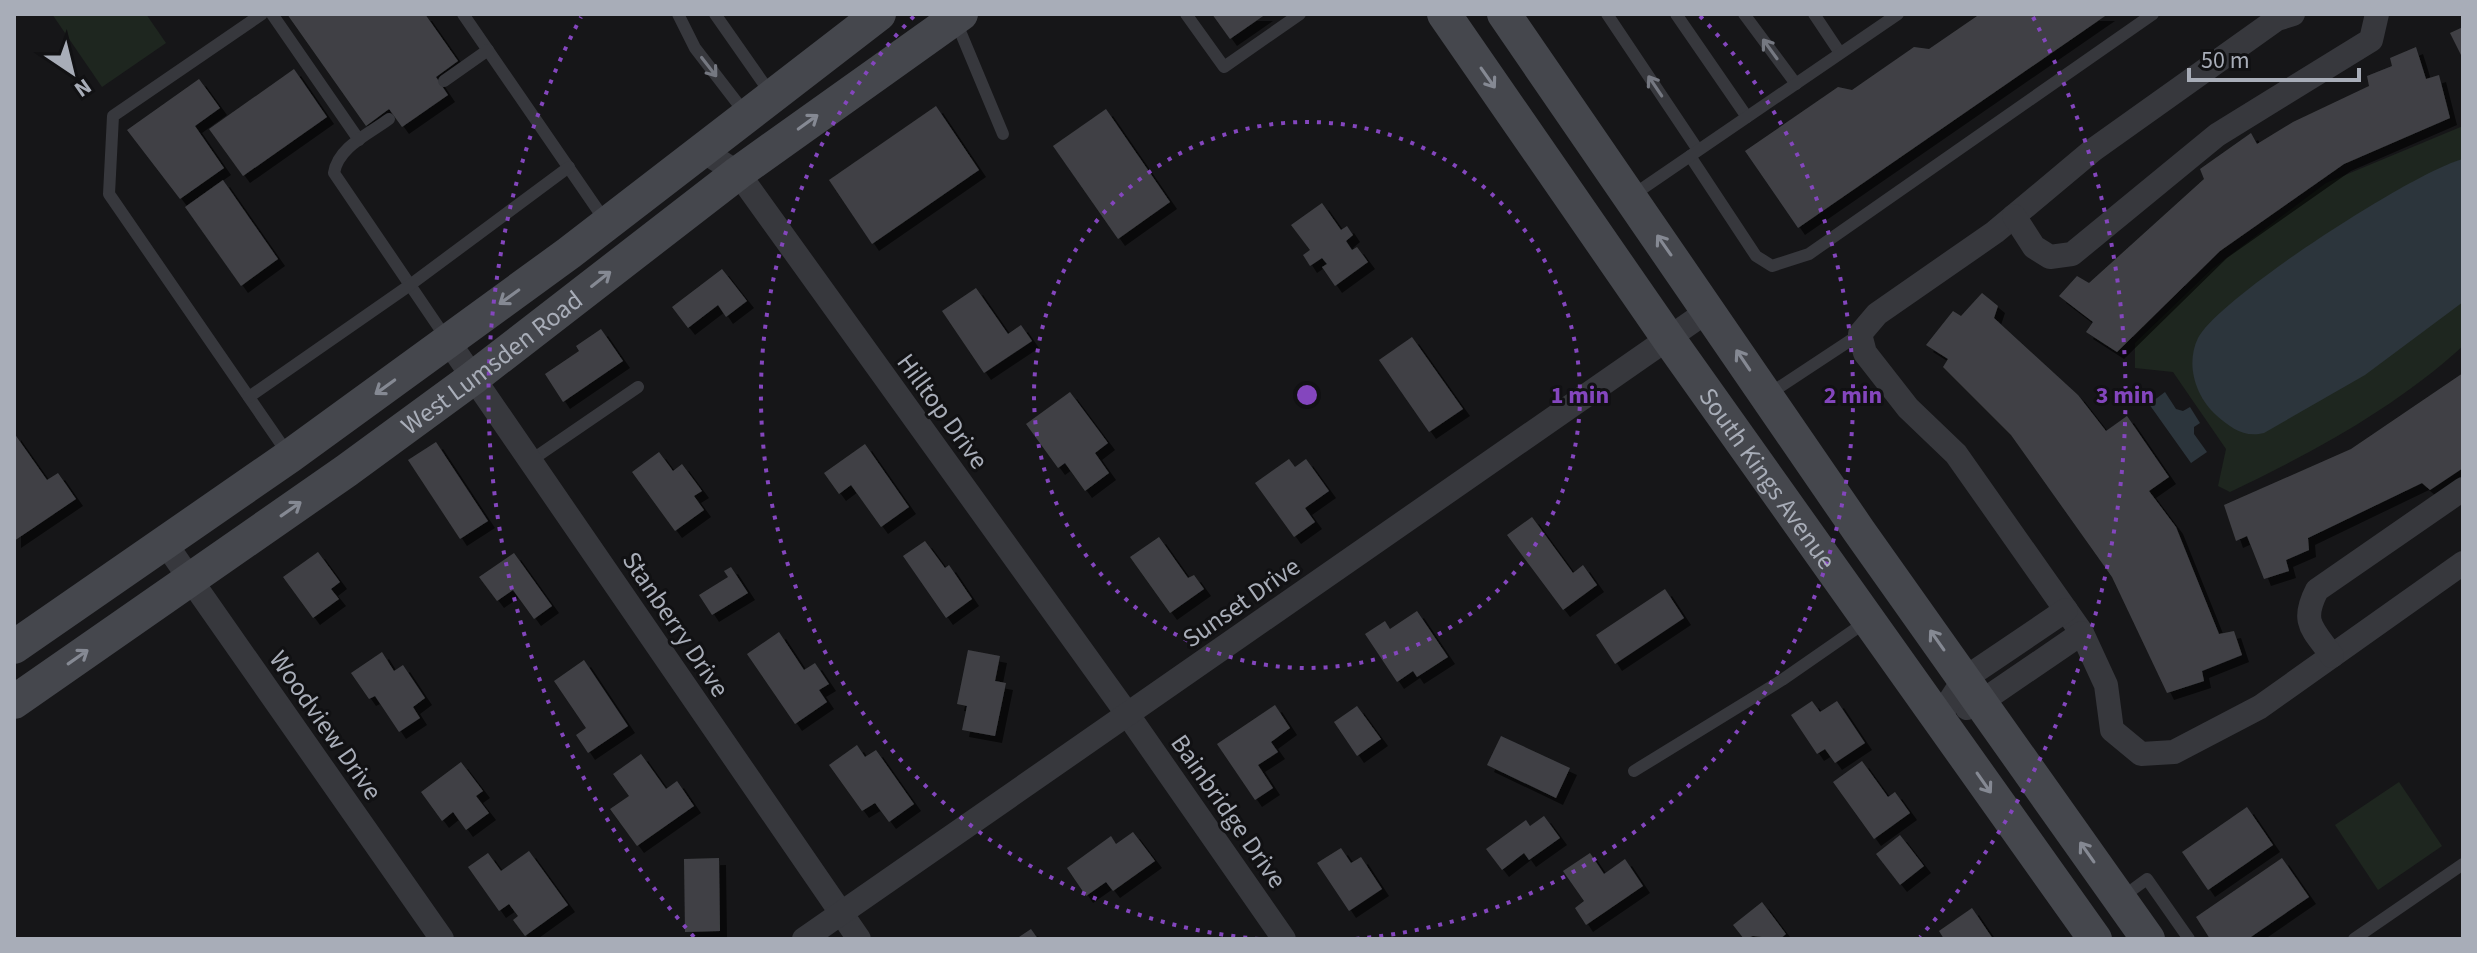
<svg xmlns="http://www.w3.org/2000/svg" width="2477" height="953" viewBox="0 0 2477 953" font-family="'Source Sans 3',sans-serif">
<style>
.green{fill:#1e261f}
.water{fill:#2c353c}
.building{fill:#404145;filter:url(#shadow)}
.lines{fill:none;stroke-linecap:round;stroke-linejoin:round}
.lane{stroke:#37383d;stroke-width:12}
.street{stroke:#37383d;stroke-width:24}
.secondary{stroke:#45474d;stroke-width:34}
.oneway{stroke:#757881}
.oneway2{stroke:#858993}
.ring{fill:none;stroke:#8446be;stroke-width:4;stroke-dasharray:4 8}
.labels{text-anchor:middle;stroke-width:6;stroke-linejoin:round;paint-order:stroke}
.street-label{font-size:26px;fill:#a8adb8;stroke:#111113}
.centre{fill:#8446be;stroke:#111113;stroke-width:4}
.ring-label{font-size:24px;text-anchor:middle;font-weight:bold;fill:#8446be;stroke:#111113;stroke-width:6;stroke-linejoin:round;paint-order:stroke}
</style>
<defs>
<filter id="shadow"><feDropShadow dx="7" dy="7" stdDeviation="0" flood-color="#0009"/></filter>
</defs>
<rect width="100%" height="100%" fill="#161618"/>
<g class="green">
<path d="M52 14H146L166 43 102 87Z"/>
<path d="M2463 126V346C2395 408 2312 453 2230 492L2218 486 2226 449 2173 372 2135 368V343L2213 268 2326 183Z"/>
<path d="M2399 782 2442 846 2378 890 2335 825Z"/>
</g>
<g class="water">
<path d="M2463 159V302L2365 375 2264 433C2244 438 2231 428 2216 415 2196 397 2185 365 2198 338 2219 297 2415 171 2463 159Z"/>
<path d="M2165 392 2176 409 2183 411 2190 407 2200 423 2194 427V434L2207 452 2191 463 2149 404Z"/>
</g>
<g class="building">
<path d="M287 14H425L458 61 436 77 448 95 402 127 389 109 366 126Z"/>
<path d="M1212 14H1266L1230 39Z"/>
<path d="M1980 14H2108L1798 228 1745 151 1838 87 1852 90 1914 47 1929 49Z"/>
<path d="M2463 27V59L2450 33Z"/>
<path d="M2416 47 2426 79 2439 75 2450 118 2344 164 2220 251 2117 352 2086 332 2093 322 2059 296 2077 276 2089 283 2204 179 2200 169 2251 133 2257 144 2293 122 2369 86 2367 76 2392 66 2390 58Z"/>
<path d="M294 69 327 117 243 176 209 129Z"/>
<path d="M199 79 220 108 195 126 224 168 180 199 127 130Z"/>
<path d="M936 106 979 170 872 244 829 180Z"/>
<path d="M1106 109 1170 202 1118 239 1053 146Z"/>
<path d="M223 180 278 259 241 286 185 207Z"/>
<path d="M1322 203 1341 230 1347 226 1353 235 1346 241 1352 250 1357 247 1368 262 1335 286 1322 267 1327 264 1322 258 1310 266 1303 255 1310 250 1291 225Z"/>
<path d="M722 269 747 301 726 317 718 305 688 328 672 307Z"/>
<path d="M976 288 1008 334 1021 325 1032 341 984 373 942 311Z"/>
<path d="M1982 293 1998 306 1994 318 2078 395 2106 431 2127 416 2169 477 2149 491 2176 527 2219 634 2234 631 2242 655 2202 671 2204 681 2167 693 2112 577 2011 435 1943 367 1948 359 1926 345 1953 311 1961 316Z"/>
<path d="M601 329 623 361 563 402 545 374 579 351 576 346Z"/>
<path d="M1412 337 1463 409 1429 432 1379 360Z"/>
<path d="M2463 373V468L2430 490 2422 483 2308 538 2309 550 2286 560 2289 571 2264 579 2247 536 2236 541 2224 505 2351 449Z"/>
<path d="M1070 392 1108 443 1095 453 1109 473 1085 491 1065 463 1058 468 1026 424Z"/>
<path d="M14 433 47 480 58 473 76 499 14 541Z"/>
<path d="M436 442 488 521 460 539 408 460Z"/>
<path d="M865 444 909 507 881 527 851 485 839 494 824 473Z"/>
<path d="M659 452 673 471 682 464 702 491 694 496 704 510 675 531 632 472Z"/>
<path d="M1289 459 1295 467 1306 459 1329 491 1305 508 1315 522 1294 537 1255 483Z"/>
<path d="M1532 517 1573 573 1583 565 1597 585 1563 610 1507 535Z"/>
<path d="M1159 537 1188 578 1194 575 1204 589 1170 613 1130 557Z"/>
<path d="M925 541 945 568 949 565 972 599 946 618 903 556Z"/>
<path d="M318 552 340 582 331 589 339 599 313 618 283 577Z"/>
<path d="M514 553 552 606 534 619 513 590 497 601 479 577Z"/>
<path d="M731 567 748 593 712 615 699 595 728 577 724 571Z"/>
<path d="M1665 589 1684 618 1615 664 1596 635Z"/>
<path d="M1417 611 1448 657 1417 677 1413 671 1397 682 1365 634 1385 621 1390 629Z"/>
<path d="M779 632 804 670 815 663 829 684 819 690 827 702 795 724 747 654Z"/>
<path d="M968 650 1000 656 995 681 1006 683 995 736 962 730 967 706 957 704Z"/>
<path d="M382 652 394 671 403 665 425 698 413 707 420 718 399 732 375 696 369 699 351 673Z"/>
<path d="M584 660 628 726 588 753 576 735 586 728 554 681Z"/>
<path d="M1812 701 1820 712 1837 701 1865 743 1835 763 1825 749 1817 754 1791 715Z"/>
<path d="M1275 705 1290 728 1271 742 1278 752 1258 765 1273 788 1255 800 1217 744Z"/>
<path d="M1357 706 1381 739 1357 756 1334 722Z"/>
<path d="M1501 736 1570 768 1556 798 1487 765Z"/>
<path d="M857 745 865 757 876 750 914 804 889 822 875 803 862 811 829 765Z"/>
<path d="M641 754 666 789 677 781 694 806 637 846 610 809 629 796 613 774Z"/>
<path d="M1862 761 1888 797 1895 792 1910 813 1874 839 1833 782Z"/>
<path d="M461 762 483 791 476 796 489 813 466 830 453 812 442 821 421 792Z"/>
<path d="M2247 807 2273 845 2208 890 2182 852Z"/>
<path d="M1544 816 1560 838 1529 860 1524 853 1502 870 1486 849 1526 820 1530 826Z"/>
<path d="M1133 832 1155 861 1113 891 1106 882 1086 896 1067 868 1111 836 1116 844Z"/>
<path d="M1900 835 1924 866 1900 885 1876 854Z"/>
<path d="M1341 848 1351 863 1361 857 1382 889 1349 911 1317 863Z"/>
<path d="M529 851 568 905 525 936 513 920 518 916 509 904 499 911 468 867 488 853 501 871Z"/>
<path d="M1590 853 1604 874 1625 859 1643 886 1586 925 1575 908 1584 901 1563 871Z"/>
<path d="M719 858 720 931 685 932 684 859Z"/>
<path d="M2282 858 2309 897 2248 939H2210L2196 917Z"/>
<path d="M1762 902 1786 934 1780 939 1753 936 1744 939 1733 925Z"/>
<path d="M1972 908 1993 939H1944L1939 931Z"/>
<path d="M1031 929 1038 939H1016Z"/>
</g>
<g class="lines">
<g class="lane">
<path d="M262 14 113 116 109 194 288 454"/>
<path d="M272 14 359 140"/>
<path d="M463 14 606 222"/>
<path d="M678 14 695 48 745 113"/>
<path d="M715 14 771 94"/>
<path d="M1186 14 1224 67 1300 14"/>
<path d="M1607 14 1698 150"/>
<path d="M1676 14 1747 117"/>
<path d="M1744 14 1796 84"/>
<path d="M1814 14 1840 53"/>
<path d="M955 19 1003 134"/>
<path d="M444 81 488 50"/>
<path d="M389 119C369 134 338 147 334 173L446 338"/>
<path d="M1690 156 1756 256 1772 266 1809 254 2153 14"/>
<path d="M1633 195 1898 14"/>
<path d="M1769 394 1860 334"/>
<path d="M249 397 410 285 569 167"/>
<path d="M530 461 638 387"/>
<path d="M1634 771 1782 680 1867 621"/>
<path d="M2121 898 2147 879 2189 939"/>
<path d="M2354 939 2463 864"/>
</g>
<g class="street">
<path d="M2293 14 2277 19 2093 150 1995 232 1877 314 1860 334 1865 353 1908 408 1956 454 2082 633 2106 685 2112 730 2141 754 2174 752 2260 707 2463 563"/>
<path d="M703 151 738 173 1128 715 1284 939"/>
<path d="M2014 216 2034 247 2050 257 2072 254 2217 135 2371 40 2377 14"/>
<path d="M448 341 859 939"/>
<path d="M165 543 442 939"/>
<path d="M2332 656C2313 629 2300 623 2317 590L2463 489"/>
<path d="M1967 708 1981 702 2082 633"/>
<path d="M1938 719 1964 679 2066 610"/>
<path d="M804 939 1709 310"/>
</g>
<g class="secondary">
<path id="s1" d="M1444 14 1668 338 2095 939"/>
<path d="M1504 14 1859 531 2148 939"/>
<path d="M14 647 290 456 569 253 879 14"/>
<path id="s2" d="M14 702 346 471 473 378 738 173 961 14"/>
</g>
</g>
<defs><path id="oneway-shaft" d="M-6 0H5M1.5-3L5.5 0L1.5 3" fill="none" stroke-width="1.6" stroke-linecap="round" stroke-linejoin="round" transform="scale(2)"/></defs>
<g class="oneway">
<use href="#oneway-shaft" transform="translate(1770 49) rotate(-126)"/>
<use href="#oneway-shaft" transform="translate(709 67) rotate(52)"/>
<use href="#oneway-shaft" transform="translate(1655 86) rotate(-124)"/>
</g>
<g class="oneway2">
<use href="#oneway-shaft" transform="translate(1488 78) rotate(55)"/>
<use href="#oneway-shaft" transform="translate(808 122) rotate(-36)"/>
<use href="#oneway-shaft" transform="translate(1664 245) rotate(-125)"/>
<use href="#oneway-shaft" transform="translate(601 279) rotate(-38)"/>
<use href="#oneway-shaft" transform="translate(509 297) rotate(144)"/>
<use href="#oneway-shaft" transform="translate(1743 360) rotate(-124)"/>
<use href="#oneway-shaft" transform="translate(385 387) rotate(144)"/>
<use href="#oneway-shaft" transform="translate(291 509) rotate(-35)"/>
<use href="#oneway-shaft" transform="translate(1937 640) rotate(-125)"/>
<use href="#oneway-shaft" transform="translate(78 657) rotate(-35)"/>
<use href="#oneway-shaft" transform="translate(1984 783) rotate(55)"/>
<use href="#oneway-shaft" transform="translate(2087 852) rotate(-125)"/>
</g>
<g class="ring">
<circle cx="1307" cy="395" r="273"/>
<path d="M1259 939A546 546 0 0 1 914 16M1700 16A546 546 0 0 1 1355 939"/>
<path d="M694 937A818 818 0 0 1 581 17M2033 17A818 818 0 0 1 1920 937"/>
</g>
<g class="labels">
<g class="street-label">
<text dy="9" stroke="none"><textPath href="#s2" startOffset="586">West Lumsden Road</textPath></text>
<text transform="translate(943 411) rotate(54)" y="9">Hilltop Drive</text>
<text dy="9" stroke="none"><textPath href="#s1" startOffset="566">South Kings Avenue</textPath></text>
<text transform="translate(1241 602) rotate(-35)" y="9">Sunset Drive</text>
<text transform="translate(676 624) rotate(56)" y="9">Stanberry Drive</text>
<text transform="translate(326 725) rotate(55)" y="9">Woodview Drive</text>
<text transform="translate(1229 811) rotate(55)" y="9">Bainbridge Drive</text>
</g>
</g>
<circle cx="1307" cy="395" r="12" class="centre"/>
<g class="ring-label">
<text x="1580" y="403">1 min</text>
<text x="1853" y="403">2 min</text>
<text x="2125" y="403">3 min</text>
</g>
<rect width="2477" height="953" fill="none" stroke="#a8adb8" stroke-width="32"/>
<g transform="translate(72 72) rotate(145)" stroke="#111113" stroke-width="6" paint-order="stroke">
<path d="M0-6L14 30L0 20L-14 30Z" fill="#a8adb8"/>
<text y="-12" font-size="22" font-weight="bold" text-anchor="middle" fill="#a8adb8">N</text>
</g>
<path d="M2189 68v12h170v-12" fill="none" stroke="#a8adb8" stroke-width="4"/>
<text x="2201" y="68" font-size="24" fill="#a8adb8" stroke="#111113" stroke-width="6" paint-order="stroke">50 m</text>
</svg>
